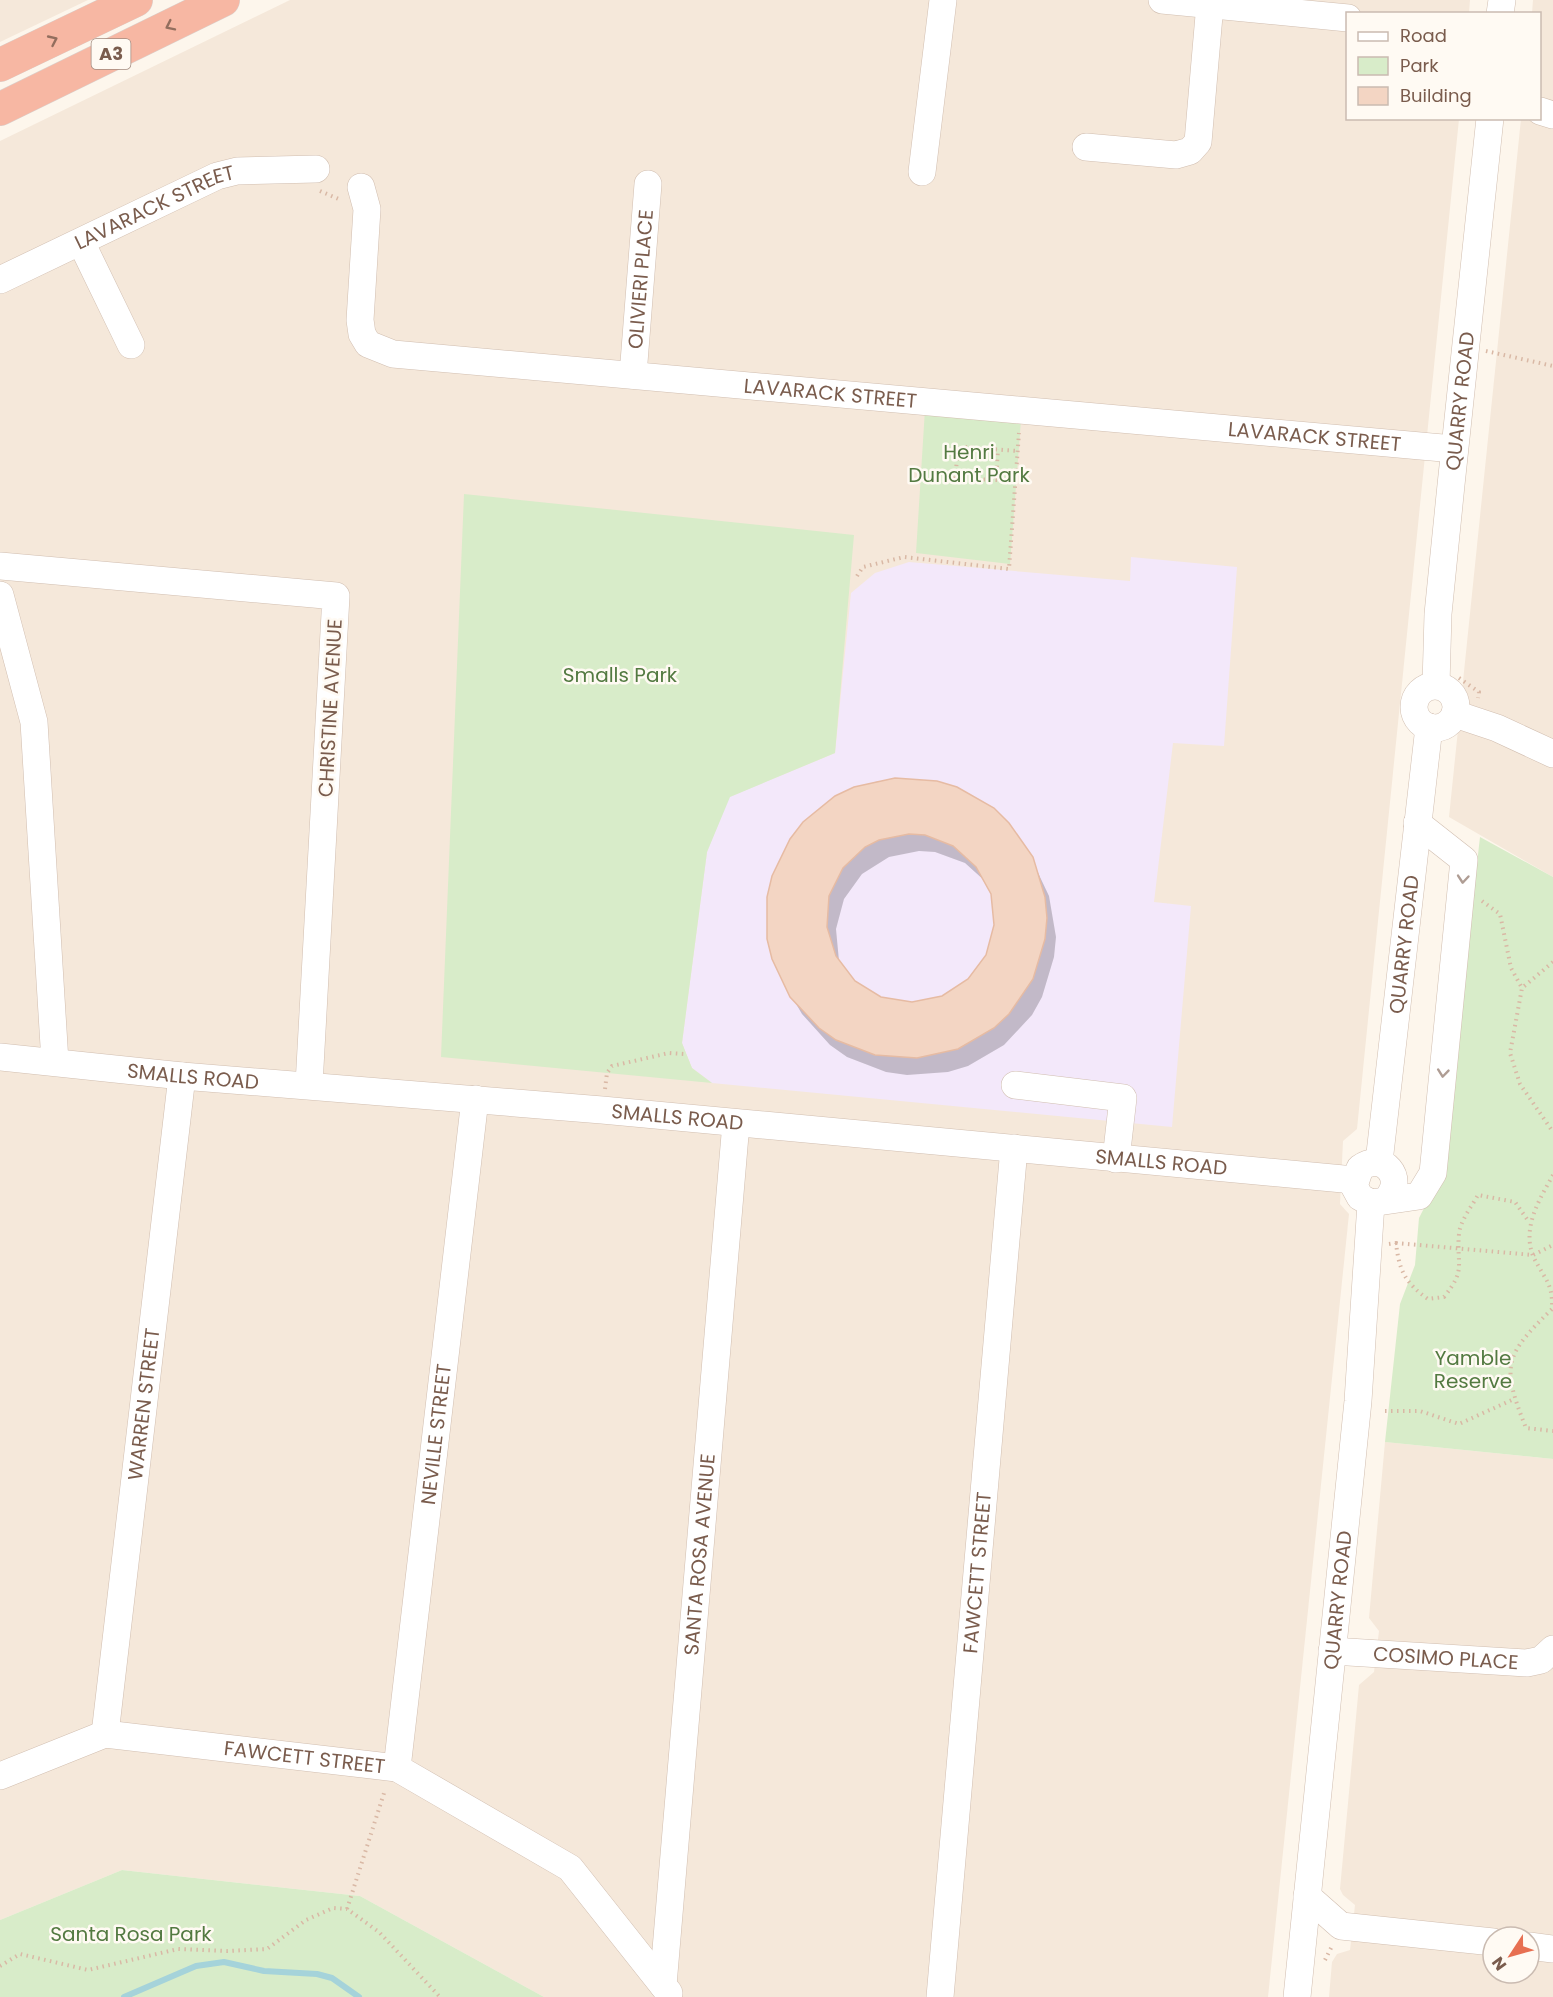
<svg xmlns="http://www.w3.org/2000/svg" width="1553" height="1997" viewBox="0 0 1553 1997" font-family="Poppins,sans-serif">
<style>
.residential{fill:#f5e8da;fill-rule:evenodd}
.education{fill:#f3e8fa}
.green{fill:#d8ecc9}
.shadow{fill:#0003;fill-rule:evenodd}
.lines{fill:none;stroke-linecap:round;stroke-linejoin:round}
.stream{stroke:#a5d3da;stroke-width:6}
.building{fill:#f3d5c3;stroke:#e6bba3;stroke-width:1.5;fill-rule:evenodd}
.minor-casing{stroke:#d1beb0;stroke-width:28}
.highway-casing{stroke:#dad1cd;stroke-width:34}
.path{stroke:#d9b8a5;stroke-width:4;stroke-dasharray:1.5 4.5;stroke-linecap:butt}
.minor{stroke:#fff;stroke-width:27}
.highway{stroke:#f7b7a3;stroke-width:33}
.oneway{stroke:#936e5e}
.oneway2{stroke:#af9d94}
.labels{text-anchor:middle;stroke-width:5;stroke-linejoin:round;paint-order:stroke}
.shield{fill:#fffaf3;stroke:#a28b7f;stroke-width:1.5}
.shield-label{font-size:18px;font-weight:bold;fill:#7a5c4d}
.street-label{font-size:20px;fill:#7a5c4d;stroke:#fffaf3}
.park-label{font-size:20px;fill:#537a41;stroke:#fffaf3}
</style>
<rect width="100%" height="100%" fill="#fdf6ec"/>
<g class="residential">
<path d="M0 0H88L0 42Z"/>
<path d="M290 0H1470L1469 13 1348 14V118L1459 119 1357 1129 1343 1141 1340 1204 1349 1214 1268 1997H544L360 1896 122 1870 0 1920V141Z"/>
<path d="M1533 0H1553V877L1449 817 1521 119 1540 118V14L1532 13Z"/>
<path d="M1385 1442 1553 1459V1997H1329L1332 1962 1337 1954 1350 1950 1355 1905 1343 1895 1340 1889 1359 1685 1374 1672 1379 1631 1369 1618ZM1493 1937H1529V1973H1493Z"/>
</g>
<path class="education" d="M1131 557 1237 567 1224 746 1173 743 1154 902 1191 906 1172 1127 712 1083 692 1068 682 1043 707 852 729 797 835 753 851 593 875 573 909 562 1130 581Z"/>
<g class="green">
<path d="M925 409 1021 420 1010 564 916 553Z"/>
<path d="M464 494 854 535 835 753 730 797 707 852 682 1043 692 1068 712 1083 441 1057Z"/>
<path d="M1480 837 1553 877V1459L1385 1442 1400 1304 1415 1265 1419 1218 1442 1173Z"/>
<path d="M122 1870 360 1896 544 1997H0V1920Z"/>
</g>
<path class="shadow" d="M895 779 1031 858 1049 896 1056 937 1054 957 1042 997 1032 1015 1004 1045 968 1066 948 1072 907 1075 886 1072 847 1057 830 1045 802 1014 792 997 836 797 875 782ZM919 851 935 852 965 863 986 882 992 894 996 925 987 956 969 981 942 998 912 1004 881 998 854 982 839 961 836 929 844 899 862 874 889 857Z"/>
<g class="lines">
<path class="stream" d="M124 1997 196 1966 224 1962 264 1971 317 1974 332 1978 359 1997"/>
</g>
<path class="building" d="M895 778 937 781 957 787 994 808 1009 823 1033 857 1045 897 1047 918 1045 939 1033 979 1009 1014 994 1028 958 1049 917 1058 875 1055 836 1040 819 1028 790 997 772 959 767 939V897L772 876 790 839 803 822 835 796 854 787ZM909 834 925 835 953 846 976 867 991 894 994 925 986 955 968 979 942 996 912 1002 881 997 855 981 836 956 827 927 829 896 843 868 865 847 879 840Z"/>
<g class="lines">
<defs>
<g id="minor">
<path d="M1162 0 1348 18"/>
<path d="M1500 14 1502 0"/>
<path d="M1540 111 1553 115"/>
<path d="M1086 147 1176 155 1190 151 1198 142 1210 4"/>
<path d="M922 172 943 0"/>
<path id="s1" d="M361 187 367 209 360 320 362 334 368 344 393 354 1454 449"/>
<path d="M81 242 131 345"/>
<path id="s2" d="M0 280 217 176 237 171 316 169"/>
<path id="s3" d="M633 375 648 184"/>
<path d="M0 566 336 596 309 1085"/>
<path d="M0 595 34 722 55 1062"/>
<path id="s4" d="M1436 685 1438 614 1451 485 1490 118"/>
<circle cx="1435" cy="707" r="21"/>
<path d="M1455 714 1497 728 1553 754"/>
<path id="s5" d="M0 1057 182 1076 602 1110 1354 1180"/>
<path d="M1015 1085 1123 1098 1116 1159"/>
<path id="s6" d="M1379 1162 1429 727"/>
<path d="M1387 1199C1406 1178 1383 1151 1360 1168L1354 1186 1360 1197 1371 1203 1419 1196 1433 1173 1464 860 1417 823"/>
<path id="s7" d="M1332 1651 1527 1663 1541 1660 1553 1649"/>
<path id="s8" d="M105 1734 182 1076"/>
<path id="s9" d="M397 1768 475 1099"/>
<path id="s10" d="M0 1776 105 1734 397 1768 570 1868 669 1993"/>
<path d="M1307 1896 1341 1926 1493 1942"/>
<path d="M1529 1946 1553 1949"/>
<path id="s11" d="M663 1985 736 1123"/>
<path id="s12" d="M940 1997 1014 1148"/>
<path id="s13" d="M1297 1997 1358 1401 1371 1203"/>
</g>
<g id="highway">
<path d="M0 65 136 0"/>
<path d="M0 109 223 0"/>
</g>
</defs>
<use href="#minor" class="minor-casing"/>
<use href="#highway" class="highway-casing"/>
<g class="path">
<path d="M320 191 341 200"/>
<path d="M1486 351 1553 366"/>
<path d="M996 479 998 449"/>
<path d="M1015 481 955 478 958 451 964 447 1018 451"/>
<path d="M857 576 863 567 904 557 1009 569 1019 433"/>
<path d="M1459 678 1479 692 1478 698"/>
<path d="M1482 901 1500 914 1511 968 1522 988"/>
<path d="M1553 962 1522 988 1510 1053 1520 1084 1553 1132"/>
<path d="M605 1089 607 1073 612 1066 669 1053 685 1054"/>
<path d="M1553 1175C1539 1200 1521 1229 1534 1258 1545 1280 1553 1283 1552 1309 1504 1356 1501 1365 1526 1428L1553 1431"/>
<path d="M1396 1243 1533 1255 1553 1245"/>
<path d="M1389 1244 1396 1243C1399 1270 1405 1283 1428 1299L1444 1297C1467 1268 1456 1266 1459 1234 1460 1221 1472 1206 1478 1195L1515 1202 1529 1222"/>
<path d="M1385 1411H1420L1459 1424 1514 1399"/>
<path d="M347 1909 385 1790"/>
<path d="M1325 1960 1332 1946"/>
<path d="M0 1966 20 1954 88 1970 178 1949 227 1951 267 1949 306 1920 333 1908 347 1909 379 1932 440 1997"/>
</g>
<use href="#minor" class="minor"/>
<use href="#highway" class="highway"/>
</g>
<defs><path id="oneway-chevron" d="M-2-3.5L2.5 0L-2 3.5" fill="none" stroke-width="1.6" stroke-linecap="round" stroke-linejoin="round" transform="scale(1.5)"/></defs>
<g class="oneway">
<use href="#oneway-chevron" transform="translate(170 26) rotate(154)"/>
<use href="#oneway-chevron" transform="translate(53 40) rotate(-25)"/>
</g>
<g class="oneway2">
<use href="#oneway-chevron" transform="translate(1463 879) rotate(95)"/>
<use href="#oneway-chevron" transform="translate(1443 1073) rotate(96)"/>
</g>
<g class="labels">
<rect class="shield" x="91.5" y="39" width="39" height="30" rx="4.5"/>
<g class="shield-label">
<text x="111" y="60">A3</text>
</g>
<g class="street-label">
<text dy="7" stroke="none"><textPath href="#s2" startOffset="171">LAVARACK STREET</textPath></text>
<text dy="7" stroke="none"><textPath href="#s3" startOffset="96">OLIVIERI PLACE</textPath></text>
<text dy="7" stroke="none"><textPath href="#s1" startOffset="626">LAVARACK STREET</textPath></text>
<text dy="7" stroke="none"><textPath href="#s4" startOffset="285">QUARRY ROAD</textPath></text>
<text dy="7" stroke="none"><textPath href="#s1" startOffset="1112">LAVARACK STREET</textPath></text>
<text transform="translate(330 708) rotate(-87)" y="7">CHRISTINE AVENUE</text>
<text dy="7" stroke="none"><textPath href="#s6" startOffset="219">QUARRY ROAD</textPath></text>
<text dy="7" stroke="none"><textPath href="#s5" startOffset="194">SMALLS ROAD</textPath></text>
<text dy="7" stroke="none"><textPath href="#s5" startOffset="680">SMALLS ROAD</textPath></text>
<text dy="7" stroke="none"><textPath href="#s5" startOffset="1166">SMALLS ROAD</textPath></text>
<text dy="7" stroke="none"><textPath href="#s8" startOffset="332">WARREN STREET</textPath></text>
<text dy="7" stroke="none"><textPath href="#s9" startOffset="336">NEVILLE STREET</textPath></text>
<text dy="7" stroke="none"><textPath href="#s11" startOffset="432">SANTA ROSA AVENUE</textPath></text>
<text dy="7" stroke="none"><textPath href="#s12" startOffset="426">FAWCETT STREET</textPath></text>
<text dy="7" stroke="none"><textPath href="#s13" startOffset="399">QUARRY ROAD</textPath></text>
<text dy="7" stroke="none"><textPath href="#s7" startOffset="114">COSIMO PLACE</textPath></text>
<text dy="7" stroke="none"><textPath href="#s10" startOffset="314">FAWCETT STREET</textPath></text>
</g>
<g class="park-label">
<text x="969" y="459">Henri<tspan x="969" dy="23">Dunant Park</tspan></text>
<text x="620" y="682">Smalls Park</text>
<text x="1473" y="1365">Yamble<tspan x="1473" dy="23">Reserve</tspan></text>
<text x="131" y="1941">Santa Rosa Park</text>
</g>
</g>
<rect x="1346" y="12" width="195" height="108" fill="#fffaf3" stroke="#cabbb1" stroke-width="1.5"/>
<rect x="1358" y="32" width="30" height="9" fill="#ffffff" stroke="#cabbb1" stroke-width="1.5"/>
<text x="1400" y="42" font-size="18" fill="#7a5c4d">Road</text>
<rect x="1358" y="57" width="30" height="18" fill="#d8ecc9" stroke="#cabbb1" stroke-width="1.5"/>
<text x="1400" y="72" font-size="18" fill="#7a5c4d">Park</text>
<rect x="1358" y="87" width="30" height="18" fill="#f3d5c3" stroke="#cabbb1" stroke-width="1.5"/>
<text x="1400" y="102" font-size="18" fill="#7a5c4d">Building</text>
<g transform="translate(1511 1955) rotate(234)"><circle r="28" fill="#fffaf3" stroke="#cabbb1" stroke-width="1.5"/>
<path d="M0-4.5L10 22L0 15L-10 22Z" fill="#e76f51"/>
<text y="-9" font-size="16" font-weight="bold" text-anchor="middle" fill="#7a5c4d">N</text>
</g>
</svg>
